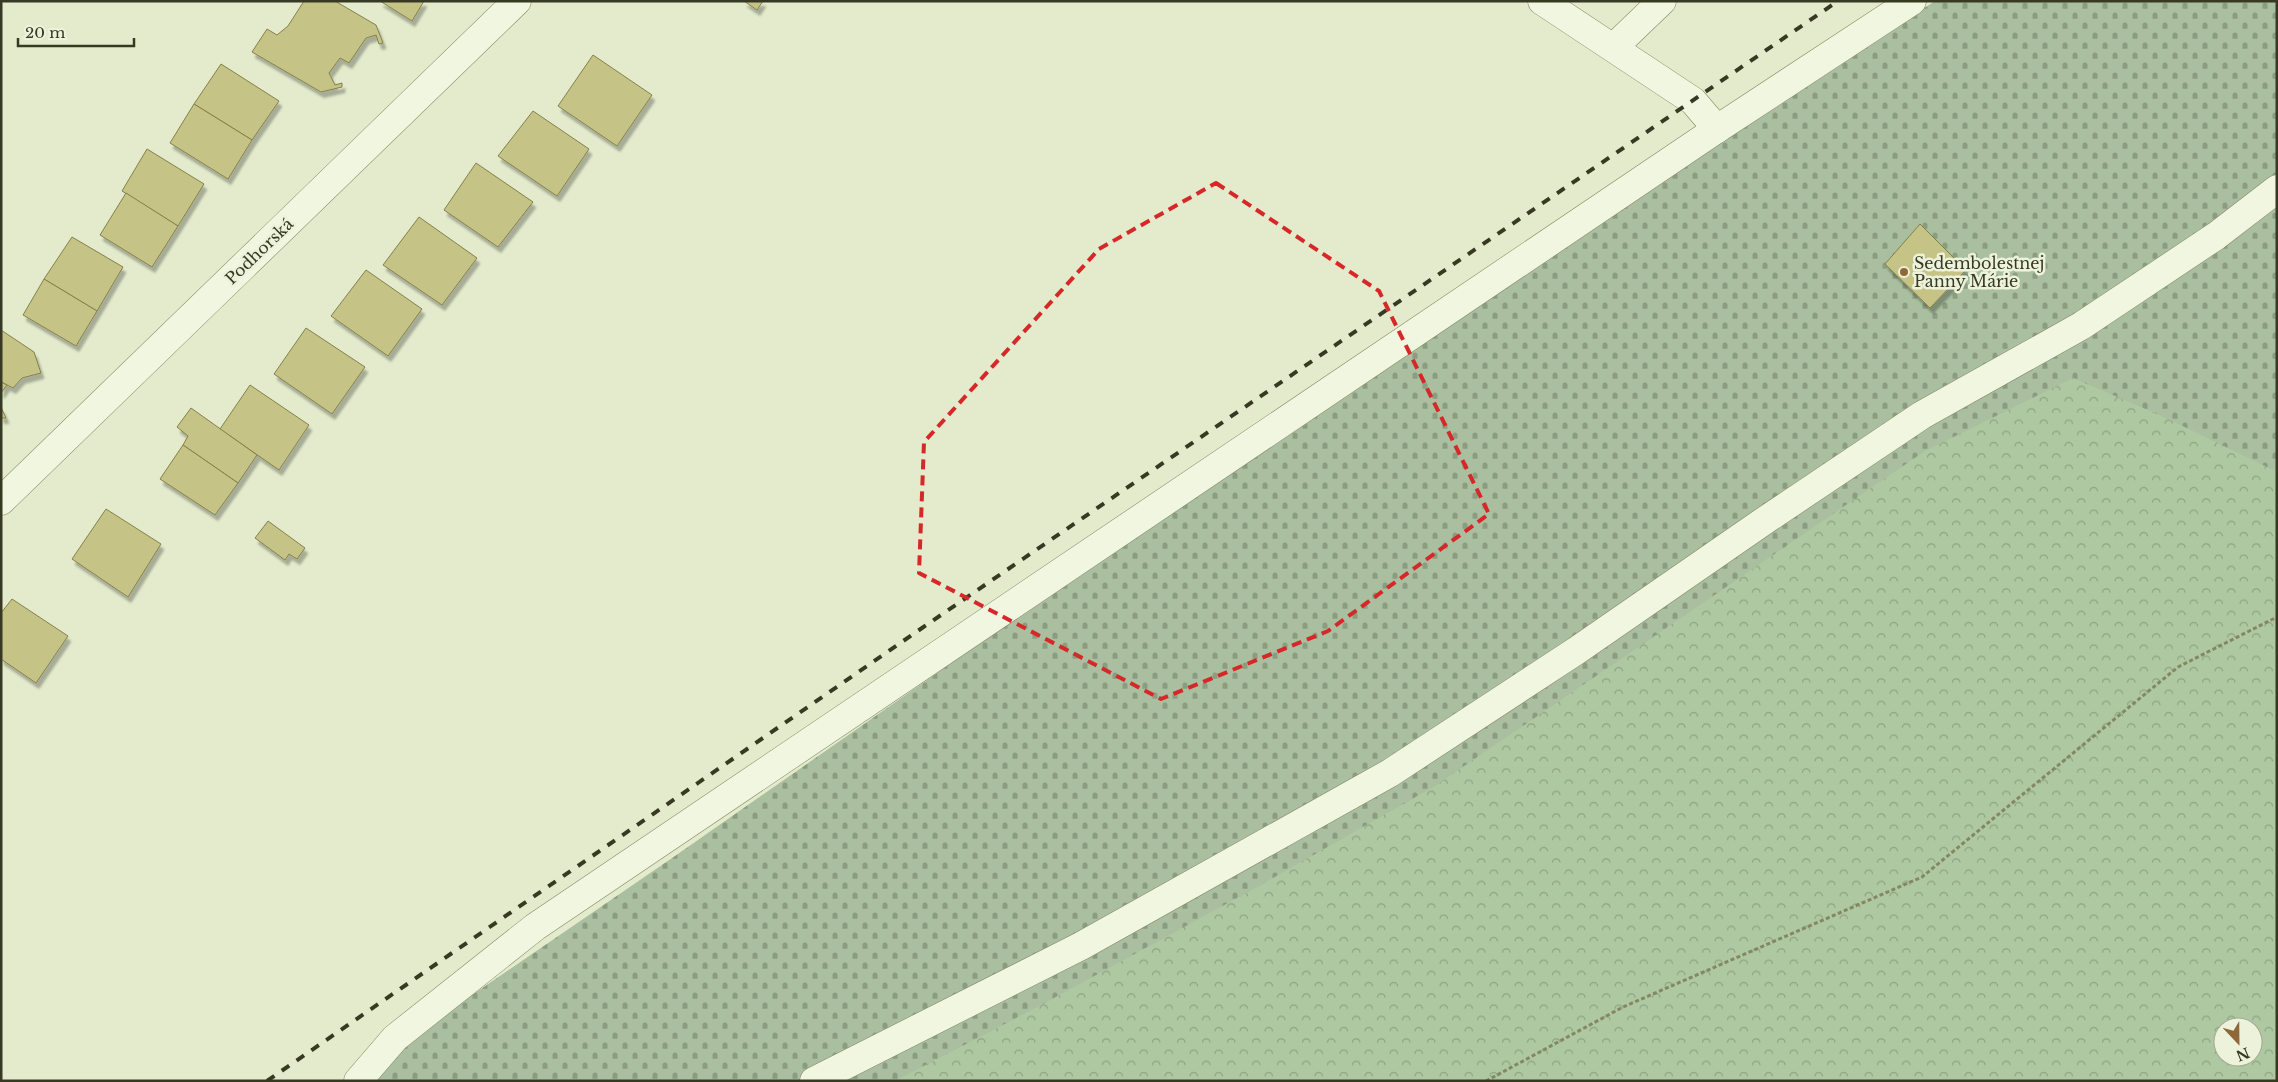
<svg xmlns="http://www.w3.org/2000/svg" width="2278" height="1082" viewBox="0 0 2278 1082" font-family="'Libre Baskerville',serif">
<style>
.forest{fill:url(#forest-crowns);fill-rule:evenodd}
.cemetery{fill:url(#cemetery-stones)}
.building{fill:#c5c386;stroke:#83814a;filter:url(#shadow)}
.lines{fill:none;stroke-linecap:round;stroke-linejoin:round}
.minor-casing{stroke:#838762;stroke-width:29}
.path{stroke:#838762;stroke-width:3;stroke-dasharray:4 2.5;stroke-linecap:butt}
.minor{stroke:#f0f6df;stroke-width:28}
.rail{stroke:#383923;stroke-width:4;stroke-dasharray:9 9;stroke-linecap:butt}
.marked{fill:none;stroke:#d62828;stroke-width:4;stroke-dasharray:10 6;stroke-linejoin:round}
.poi-dot{fill:#8f6838;stroke:#edf3db;stroke-width:2}
.labels{text-anchor:middle;stroke-width:5;stroke-linejoin:round;paint-order:stroke}
.street-label{font-size:16px;fill:#383923;stroke:#edf3db}
.poi-label{font-size:16px;fill:#383923;stroke:#edf3db;text-anchor:start}
</style>
<defs>
<pattern id="forest-crowns" width="20" height="18" patternUnits="userSpaceOnUse" patternTransform="scale(1.25)"><rect width="20" height="18" fill="#aec8a1"/><path d="M2 6a3 3 0 1 1 6 0M12 15a3 3 0 1 1 6 0" fill="none" stroke="#8fa383"/></pattern>
<pattern id="cemetery-stones" width="16" height="16" patternUnits="userSpaceOnUse" patternTransform="scale(1.25)"><rect width="16" height="16" fill="#a9bf9f"/><path d="M2 7V4a2 2 0 0 1 4 0v3zM10 15v-3a2 2 0 0 1 4 0v3z" fill="#8b9c81"/></pattern>
<filter id="shadow"><feDropShadow dx="3" dy="5.5" stdDeviation="1" flood-color="#0004"/></filter>
</defs>
<rect width="100%" height="100%" fill="#e3ebcc"/>
<path class="forest" d="M2277 253V1081H764ZM2223 1027H2253V1057H2223Z"/>
<path class="cemetery" d="M1935 1H2277V468L2273 470 2164 417 2073 378 1925 451 1435 786 1250 891 1043 1004 895 1081H342L408 1039 675 856 1152 523 1421 341Z"/>
<g class="building">
<path d="M304 1H335L376 25 383 43 379 44 376 35 366 38 349 63 340 58 329 73 335 85 342 83V87L321 92 252 52 267 29 277 35 288 26Z"/>
<path d="M380 1H424L412 21Z"/>
<path d="M744 1H763L757 10Z"/>
<path d="M593 55 652 95 617 146 558 106Z"/>
<path d="M221 64 279 101 252 140 194 104Z"/>
<path d="M194 104 252 140 228 179 170 143Z"/>
<path d="M533 111 589 149 557 196 498 156Z"/>
<path d="M147 149 204 184 178 226 122 191Z"/>
<path d="M476 163 533 202 498 247 444 210Z"/>
<path d="M126 193 178 226 152 267 100 235Z"/>
<path d="M419 217 477 258 442 305 383 265Z"/>
<path d="M1920 224 1966 270 1930 308 1885 264Z"/>
<path d="M72 237 123 267 97 311 44 279Z"/>
<path d="M366 270 422 309 388 356 331 316Z"/>
<path d="M44 279 97 311 76 346 23 315Z"/>
<path d="M306 328 365 367 332 414 274 374Z"/>
<path d="M1 330 34 352 41 373 22 378 13 388 1 382Z"/>
<path d="M1 382 7 385 1 393Z"/>
<path d="M250 385 309 425 279 470 220 429Z"/>
<path d="M1 407 6 418H1Z"/>
<path d="M191 408 257 455 238 483 183 445 188 436 177 427Z"/>
<path d="M183 445 238 483 215 515 160 479Z"/>
<path d="M106 509 161 544 128 597 72 559Z"/>
<path d="M268 521 305 548 297 559 289 554 285 560 255 538Z"/>
<path d="M12 599 68 636 36 683 1 659V613Z"/>
</g>
<g class="lines">
<defs>
<g id="minor">
<path d="M1542 1 1693 101 1717 129"/>
<path d="M1614 47 1662 1"/>
<path d="M1 501 517 1"/>
<path d="M358 1081 395 1038 535 927 1717 129 1912 1"/>
<path d="M814 1081 1081 946 1390 773 1576 651 1764 521 1922 415 2081 326 2216 236 2277 189"/>
</g>
</defs>
<use href="#minor" class="minor-casing"/>
<path class="path" d="M1486 1081 1623 1007 1922 877 2178 667 2277 617"/>
<use href="#minor" class="minor"/>
<path class="rail" d="M267 1081 922 628 1838 1"/>
</g>
<path class="marked" d="M1216 183 1379 291 1489 514 1328 631 1161 699 919 573 924 442 1099 249Z"/>
<circle class="poi-dot" cx="1904" cy="272" r="5"/>
<g class="labels">
<g class="street-label">
<text transform="translate(259 251) rotate(-44)" y="6">Podhorská</text>
</g>
<g class="poi-label">
<text x="1914" y="269">Sedembolestnej<tspan x="1914" dy="18">Panny Márie</tspan></text>
</g>
</g>
<rect width="2278" height="1082" fill="none" stroke="#383923" stroke-width="5"/>
<g transform="translate(2238 1042) rotate(158)"><circle r="24" fill="#edf3db" stroke="#a5a991"/>
<path d="M0-4L9 19L0 12L-9 19Z" fill="#8f6838"/>
<text y="-8" font-size="14" font-weight="bold" text-anchor="middle" fill="#383923">N</text>
</g>
<path d="M18 38v8h116v-8" fill="none" stroke="#383923" stroke-width="2.5"/>
<text x="25" y="38" font-size="15" fill="#383923" stroke="#edf3db" stroke-width="4" paint-order="stroke">20 m</text>
</svg>
